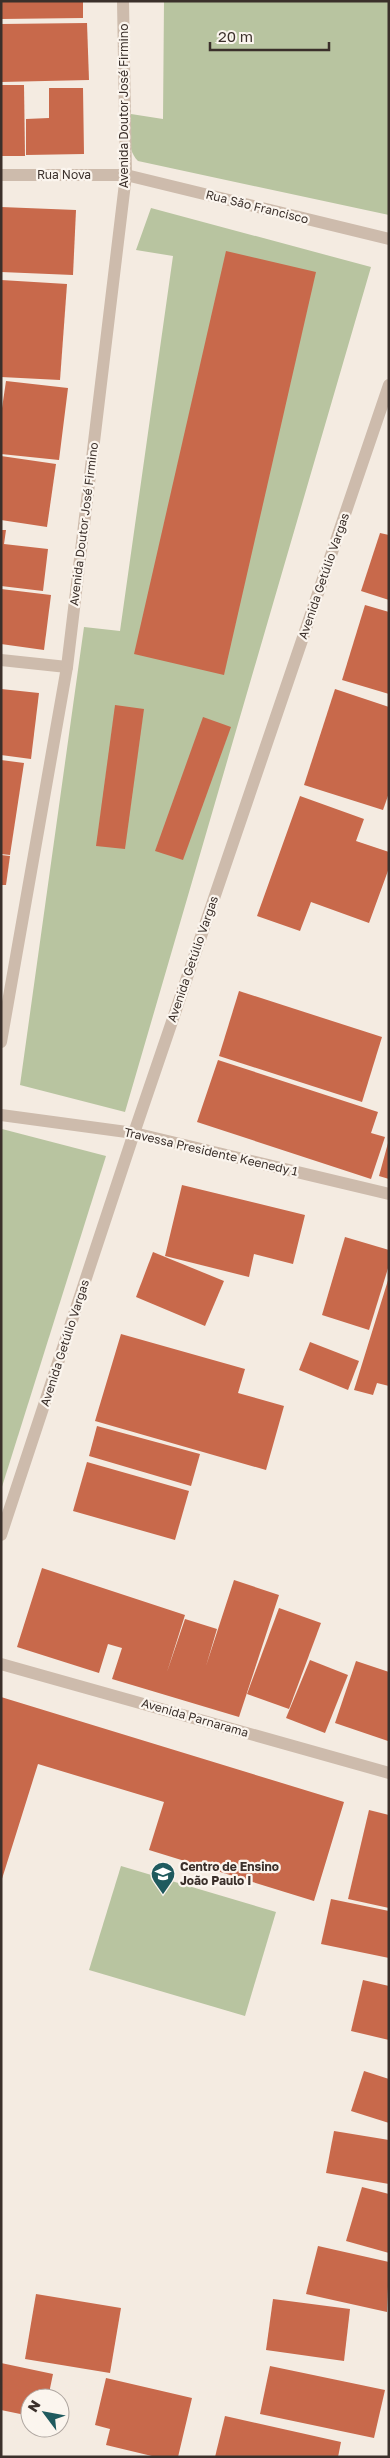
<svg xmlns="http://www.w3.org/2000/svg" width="390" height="2458" viewBox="0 0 390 2458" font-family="'Golos Text',sans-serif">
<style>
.green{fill:#b8c4a0}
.building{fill:#c8694b}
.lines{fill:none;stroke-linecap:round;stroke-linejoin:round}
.minor{stroke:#cdbbac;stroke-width:12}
.labels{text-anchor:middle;stroke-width:4.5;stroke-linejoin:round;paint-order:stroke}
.street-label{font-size:12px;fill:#3b302b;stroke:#fbf5ee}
.poi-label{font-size:12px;font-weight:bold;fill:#3b302b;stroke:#fbf5ee;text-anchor:start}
</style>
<rect width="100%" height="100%" fill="#f4ebe1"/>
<g class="green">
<path d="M164 1H389V215L138 161C126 149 130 131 131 114L163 119Z"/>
<path d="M151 208 371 267 125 1112 20 1085 84 627 120 631 173 256 136 250Z"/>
<path d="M2 1129 106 1156 1 1490V1131Z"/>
<path d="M121 1866 276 1912 245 2016 89 1970Z"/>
</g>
<g class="building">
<path d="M1 1H83V18L1 19Z"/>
<path d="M87 23 89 80 1 82V24Z"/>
<path d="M1 85H24L25 156H1Z"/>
<path d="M49 88H83L84 154 26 155V119L49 118Z"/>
<path d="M1 207 76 210 73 275 1 272Z"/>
<path d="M226 251 316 272 224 675 134 654Z"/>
<path d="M1 280 67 284 60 380 1 377Z"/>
<path d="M6 381 68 388 59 460 1 454V415Z"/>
<path d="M1 456 56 464 47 527 1 520Z"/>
<path d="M1 530H6L4 544 48 549 43 591 1 586Z"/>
<path d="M380 533 389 535V600L361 591Z"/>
<path d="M1 589 51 595 44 650 1 644Z"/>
<path d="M365 605 389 612V694L342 680Z"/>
<path d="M1 689 39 693 31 759 1 755Z"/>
<path d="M335 689 389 707V793L383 810 304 785Z"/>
<path d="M115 705 144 709 125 849 96 846Z"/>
<path d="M203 717 231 727 183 860 155 851Z"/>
<path d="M1 760 24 763 10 855 1 854Z"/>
<path d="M300 796 364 819 356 841 389 852V868L369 923 311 902 300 931 257 916Z"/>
<path d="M1 855 10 856 6 885H1Z"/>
<path d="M239 991 382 1037 362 1102 219 1056Z"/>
<path d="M218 1060 378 1112 371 1133 385 1137 371 1179 197 1122Z"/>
<path d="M388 1143H389V1179L379 1176Z"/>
<path d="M182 1185 305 1215 293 1264 254 1254 249 1277 165 1256Z"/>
<path d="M345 1237 389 1250V1265L369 1330 322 1315Z"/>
<path d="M153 1252 224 1281 205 1326 136 1297Z"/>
<path d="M389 1277V1386L377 1383 373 1395 354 1390Z"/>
<path d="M121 1334 245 1369 238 1393 284 1406 266 1470 95 1421Z"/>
<path d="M310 1342 359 1361 348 1390 299 1370Z"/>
<path d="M97 1426 200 1454 191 1486 89 1456Z"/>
<path d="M87 1462 189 1491 175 1540 73 1511Z"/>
<path d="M42 1568 185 1615 167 1672 185 1619 217 1629 206 1666 234 1580 279 1595 239 1717 112 1679 122 1648 108 1644 99 1673 17 1647Z"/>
<path d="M279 1608 321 1623 289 1709 247 1694Z"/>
<path d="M310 1660 348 1675 325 1733 286 1718Z"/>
<path d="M356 1661 389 1672 388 1741 335 1723Z"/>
<path d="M1 1697 344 1802 314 1901 149 1850 164 1802 38 1764 1 1882Z"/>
<path d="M369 1810 389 1815V1908L348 1899Z"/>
<path d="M331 1899 389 1911V1958L321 1944Z"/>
<path d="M363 1980 389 1986V2040L351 2031Z"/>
<path d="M364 2071 389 2079V2123L351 2111Z"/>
<path d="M334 2131 389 2140V2184L326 2173Z"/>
<path d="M362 2187 389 2194V2253L346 2241Z"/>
<path d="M318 2246 389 2262 387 2312 306 2294Z"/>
<path d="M36 2294 121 2308 110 2373 25 2359Z"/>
<path d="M273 2299 350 2309 344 2361 266 2350Z"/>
<path d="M1 2363 53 2374 48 2398H30V2416L1 2410Z"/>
<path d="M270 2366 385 2390 374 2438 260 2414Z"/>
<path d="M106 2378 192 2398 178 2457H156L106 2445 110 2429 95 2425Z"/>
<path d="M225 2416 341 2442 338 2457H215Z"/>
</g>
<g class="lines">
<g class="minor">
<path d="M1 175H126L389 239"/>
<path d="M1 660 67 667"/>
<path d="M1 1042 67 667 126 175 123 1"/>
<path d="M1 1115 134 1133 389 1194"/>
<path d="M1 1535 134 1133 389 385"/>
<path d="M1 1664 389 1773"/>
</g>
</g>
<defs>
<symbol id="school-pin" viewBox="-11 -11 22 30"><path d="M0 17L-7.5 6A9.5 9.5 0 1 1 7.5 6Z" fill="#1f5a5e" stroke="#fbf5ee"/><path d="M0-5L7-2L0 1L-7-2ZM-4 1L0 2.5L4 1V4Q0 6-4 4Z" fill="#fff"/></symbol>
</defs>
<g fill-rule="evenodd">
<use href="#school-pin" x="149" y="1860" width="28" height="38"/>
</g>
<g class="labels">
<g class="street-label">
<text transform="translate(124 106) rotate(-90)" y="4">Avenida Doutor José Firmino</text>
<text x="64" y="179">Rua Nova</text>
<text transform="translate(257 207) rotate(14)" y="4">Rua São Francisco</text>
<text transform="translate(84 524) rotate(-83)" y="4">Avenida Doutor José Firmino</text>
<text transform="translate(324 576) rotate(-71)" y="4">Avenida Getúlio Vargas</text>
<text transform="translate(193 959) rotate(-71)" y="4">Avenida Getúlio Vargas</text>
<text transform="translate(211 1152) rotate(13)" y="4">Travessa Presidente Keenedy 1</text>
<text transform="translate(65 1343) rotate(-72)" y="4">Avenida Getúlio Vargas</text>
<text transform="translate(195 1718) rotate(16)" y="4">Avenida Parnarama</text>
</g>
<g class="poi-label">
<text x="180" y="1871">Centro de Ensino<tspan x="180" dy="14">João Paulo I</tspan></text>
</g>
</g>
<rect width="390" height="2458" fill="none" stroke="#3b302b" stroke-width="5"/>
<g transform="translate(45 2413) rotate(302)"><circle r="24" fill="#fbf5ee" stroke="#aea6a0"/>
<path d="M0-4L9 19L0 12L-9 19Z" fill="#1f5a5e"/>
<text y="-8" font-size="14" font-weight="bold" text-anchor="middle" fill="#3b302b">N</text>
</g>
<path d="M210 42v8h119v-8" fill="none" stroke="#3b302b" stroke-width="2.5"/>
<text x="218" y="42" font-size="15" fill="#3b302b" stroke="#fbf5ee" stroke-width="4" paint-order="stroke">20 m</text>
</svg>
